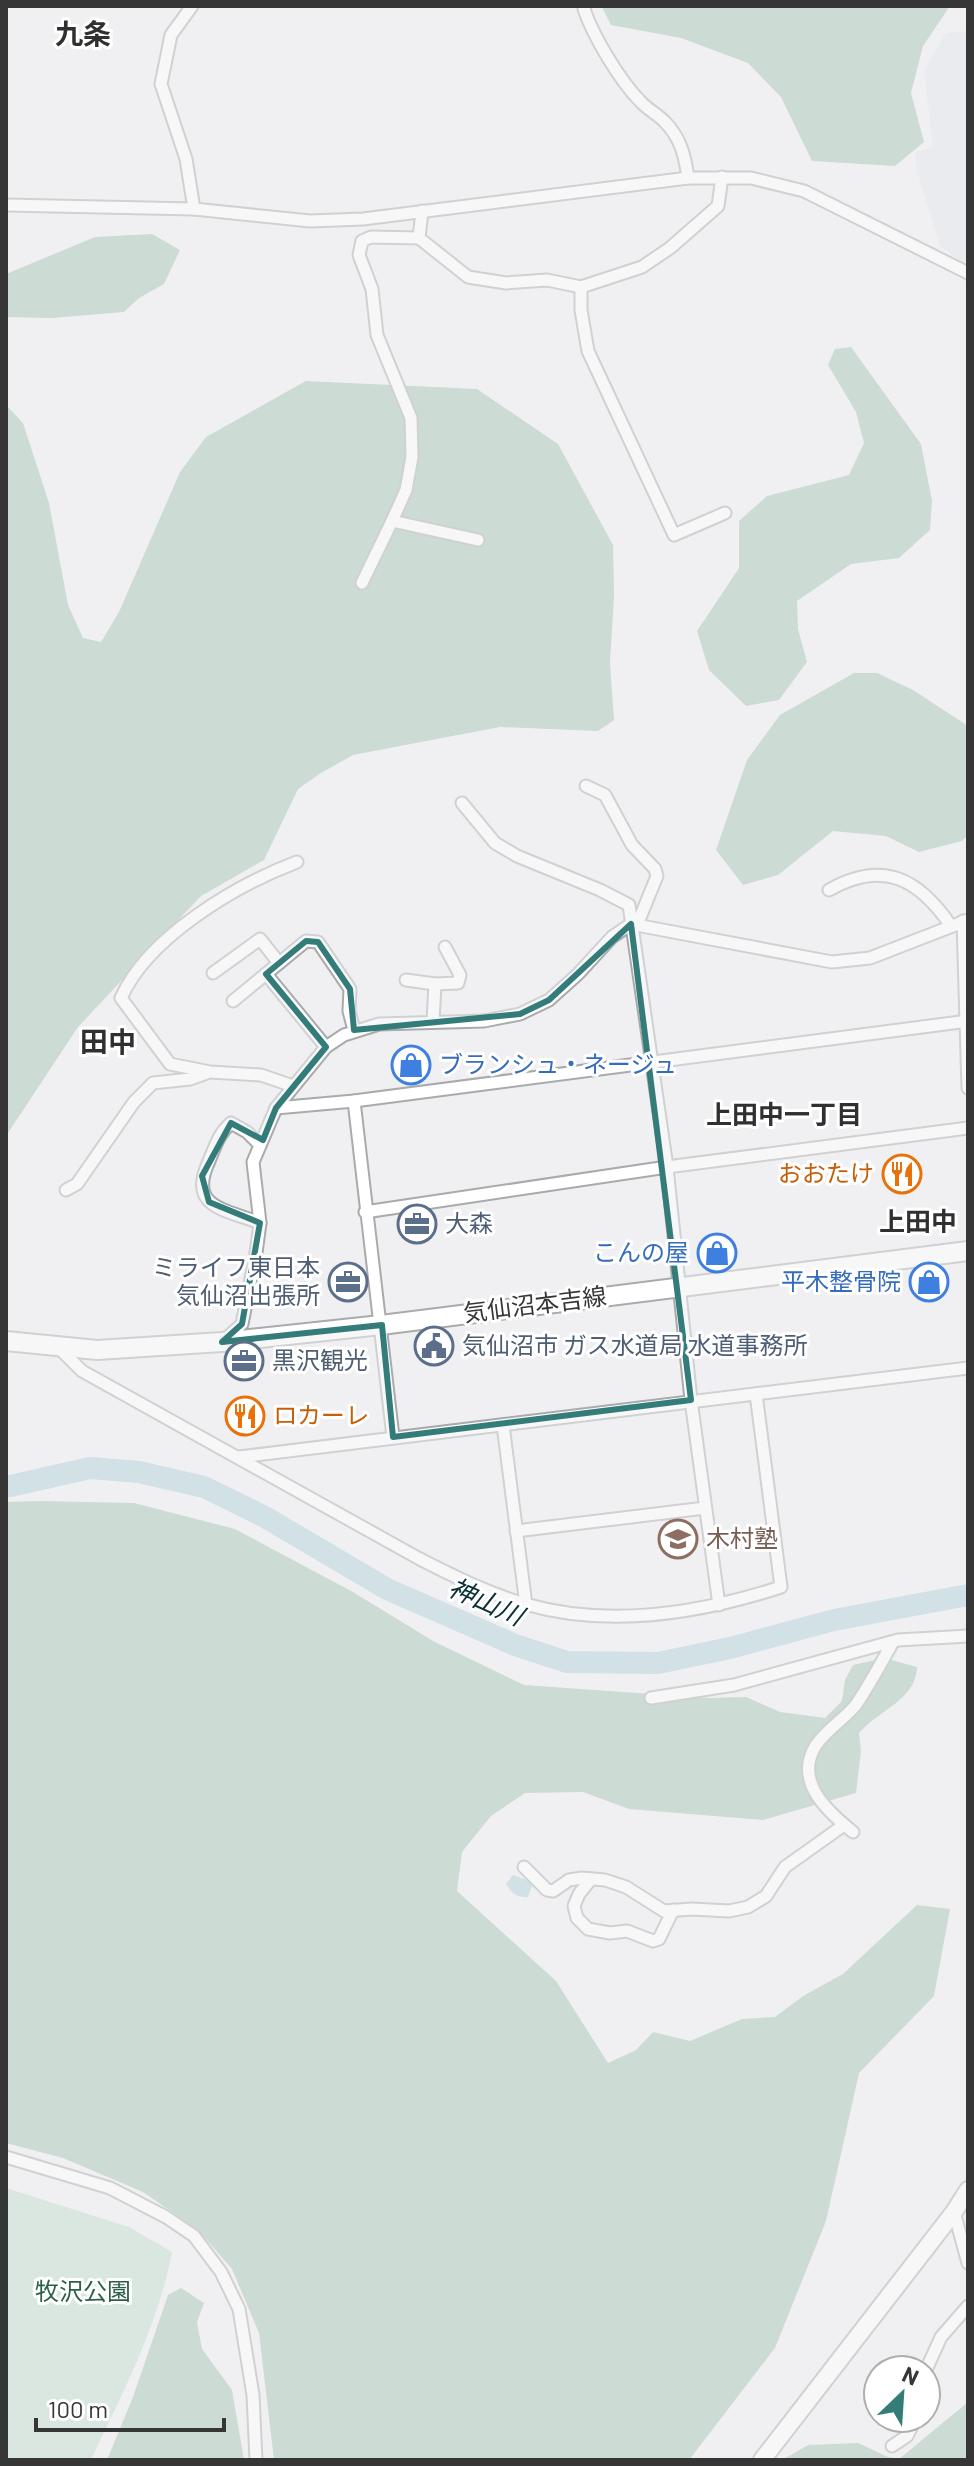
<svg xmlns="http://www.w3.org/2000/svg" width="974" height="2466" viewBox="0 0 974 2466" font-family="Barlow,'Noto Sans JP',sans-serif">
<style>
.built{fill:#dfe4ec}
.green{fill:#bedbcb}
.forest{fill:#a1c0af}
.water{fill:#aacfd8}
.lines{fill:none;stroke-linecap:round;stroke-linejoin:round}
.river{stroke:#aacfd8;stroke-width:22}
.street-casing{stroke:#a9aaab;stroke-width:15}
.secondary-casing{stroke:#a9aaab;stroke-width:20}
.primary-casing{stroke:#a9aaab;stroke-width:22}
.street{stroke:#fff;stroke-width:11}
.secondary{stroke:#fff;stroke-width:16}
.primary{stroke:#fff;stroke-width:18}
.marked{fill:none;stroke:#337c7a;stroke-width:6;stroke-linejoin:round}
.labels{text-anchor:middle;stroke-width:6;stroke-linejoin:round;paint-order:stroke}
.shop-label{font-size:24px;fill:#366cbe;stroke:#fff;text-anchor:end}
.food-label{font-size:24px;fill:#c56008;stroke:#fff;text-anchor:end}
.service-label{font-size:24px;fill:#4e5e75;stroke:#fff;text-anchor:start}
.street-label{font-size:24px;fill:#363637;stroke:#fff}
.education-label{font-size:24px;fill:#785e54;stroke:#fff;text-anchor:start}
.park-label{font-size:24px;fill:#2c6148;stroke:#fff}
.neighbourhood-label{font-size:26px;font-weight:bold;fill:#303031;stroke:#fff}
.water-label{font-size:26px;font-style:italic;fill:#0a2f37;stroke:#fff}
.quarter-label{font-size:28px;font-weight:bold;fill:#303031;stroke:#fff}
</style>
<rect width="100%" height="100%" fill="#f0f0f2"/>
<path class="built" d="M968 31V263H963L940 246 917 171 915 153 933 146 924 71 946 33Z"/>
<path class="green" d="M6 2188 129 2227 172 2252C158 2326 123 2392 91 2460H6Z"/>
<g class="forest">
<path d="M604 6H950L923 46 911 93 924 142 895 166 812 161 781 97 748 63 681 38 611 25 603 9Z"/>
<path d="M152 234 180 250 164 284 139 298 124 312 52 318 6 317V274L95 237Z"/>
<path d="M851 347 921 444 932 501 930 530 899 558 851 564 797 601 798 629 807 662 779 700 746 706 709 670 697 631 739 568V521L767 496 849 475 864 443 856 412 828 365 835 349Z"/>
<path d="M306 381 477 389 558 444 613 545 614 596 610 663 614 720 598 731 500 727 353 755 321 773 298 789 264 860 201 896 78 1027 6 1136V405L23 423 49 503 68 605 83 638 101 642 119 612 180 472 206 437Z"/>
<path d="M854 673H877L913 690 968 726V835L962 841 919 852 886 836 833 831 778 875 743 885 716 850 747 760 780 715Z"/>
<path d="M40 1501 134 1503 235 1529 353 1592 433 1641 524 1685 709 1698 746 1697 780 1712 825 1718 842 1701 845 1680 853 1665 884 1658 917 1667C916 1700 880 1709 859 1733L861 1751 856 1793 763 1820 629 1809 583 1792 525 1793 491 1816 462 1852 457 1891 556 1981 608 2063 636 2050 653 2032 690 2041 742 2019 775 2017 803 1996 843 1974 917 1905 950 1909 934 1996 859 2073 826 2221 775 2348 689 2460H274L259 2333 232 2269 198 2230 143 2192 63 2158 6 2143V1502Z"/>
<path d="M181 2288 204 2303 197 2322 202 2349 232 2390 244 2460H107L133 2397 168 2295Z"/>
<path d="M968 2402V2460H782L808 2445 858 2443 888 2457 899 2459Z"/>
</g>
<path class="water" d="M513 1875 530 1881 532 1886 528 1897C518 1898 511 1893 506 1884Z"/>
<g class="lines">
<path class="river" d="M6 1487 90 1468 139 1472 204 1487 265 1517 387 1589 515 1645 567 1662 658 1663 730 1648 834 1620 968 1595"/>
<defs>
<g id="street">
<path d="M192 6 171 35 161 84 186 159 194 209"/>
<path d="M585 6 584 9C593 36 620 81 640 101 647 109 657 114 664 121 681 138 685 156 688 178"/>
<path d="M6 205 194 209 310 221 363 219 688 178H751L804 191 968 273"/>
<path d="M422 211 419 238 468 277 506 283 547 280 581 287 642 267 670 248 718 206 722 177"/>
<path d="M581 287V310L588 351 674 535 725 513"/>
<path d="M392 521 406 490 412 457 411 418 377 335 372 289 359 255 362 241 371 237 419 238"/>
<path d="M362 583 392 521 478 540"/>
<path d="M586 786 605 795 632 845 655 869 657 876 637 925"/>
<path d="M462 803 495 843 517 856 600 890 629 905 667 1167 691 1400 719 1605"/>
<path d="M829 890C883 859 919 879 951 926"/>
<path d="M963 921 968 1088"/>
<path d="M213 973 260 939 279 963"/>
<path d="M266 974 326 1047"/>
<path d="M406 980 435 984 458 983 460 975 445 947"/>
<path d="M233 1001 306 941 318 942 350 989 349 1011 354 1030"/>
<path d="M433 1022 435 984"/>
<path d="M293 1086 261 1075 210 1072 170 1064 121 998C148 937 236 885 297 862"/>
<path d="M354 1101 393 1437"/>
<path d="M276 1108 354 1101 968 1021"/>
<path d="M260 1145 247 1132 231 1123C219 1133 215 1147 209 1161 187 1208 225 1209 260 1223"/>
<path d="M66 1190 77 1184 134 1102 153 1083 190 1079 207 1073"/>
<path d="M365 1212 667 1167 968 1128"/>
<path d="M222 1342 242 1324 256 1253 260 1223 253 1162 276 1108 326 1047 344 1035 379 1024 484 1021 520 1014 549 1000 578 974 612 937 631 924 832 962 870 958 968 920"/>
<path d="M58 1347 82 1371 418 1558C453 1576 487 1593 525 1604 608 1628 701 1613 781 1587L756 1394"/>
<path d="M503 1425 526 1605"/>
<path d="M239 1457 968 1368"/>
<path d="M516 1531 705 1508"/>
<path d="M651 1698 734 1685 898 1640 968 1636"/>
<path d="M853 1832C828 1812 793 1781 816 1745 826 1730 843 1720 855 1706 869 1686 881 1663 893 1642"/>
<path d="M524 1867 547 1890 553 1891 569 1880 582 1878 605 1880 626 1887 664 1911 692 1909 729 1911 748 1907 766 1896 785 1867 844 1825"/>
<path d="M591 1879 579 1894 574 1906 577 1918 588 1929 610 1933 627 1931 653 1941 659 1939 673 1910"/>
<path d="M6 2157 110 2188 166 2217 194 2236 221 2272 239 2309 253 2395 256 2460"/>
<path d="M954 2212 968 2263"/>
<path d="M926 2370 941 2337 968 2306"/>
<path d="M892 2446 907 2436 911 2428 907 2418"/>
</g>
<path id="secondary" d="M762 2460 954 2212 968 2190"/>
<path id="primary" d="M6 1341 97 1350 222 1342 381 1325 968 1251"/>
</defs>
<use href="#street" class="street-casing"/>
<use href="#secondary" class="secondary-casing"/>
<use href="#primary" class="primary-casing"/>
<use href="#street" class="street"/>
<use href="#secondary" class="secondary"/>
<use href="#primary" class="primary"/>
</g>
<path d="M0 0H974V2466H0ZM631 924 691 1400 393 1437 382 1325 222 1342 242 1324 260 1223 209 1202 202 1176 231 1123 263 1140 276 1108 326 1047 266 974 306 941 318 942 350 989 354 1030 520 1014 549 1000Z" fill="#f0f0f2" fill-opacity=".55" fill-rule="evenodd"/>
<path class="marked" d="M631 924 691 1400 393 1437 382 1325 222 1342 242 1324 260 1223 209 1202 202 1176 231 1123 263 1140 276 1108 326 1047 266 974 306 941 318 942 350 989 354 1030 520 1014 549 1000Z"/>
<defs>
<symbol id="shop-ring" viewBox="-11 -11 22 22"><circle r="9.5" fill="#fff" stroke="#3f7fe0" stroke-width="1.5"/><path d="M-5-2.5h2.3a2.7 3.5 0 0 1 5.4 0H5L5.5 6h-11ZM-1.5-2.5h3a1.5 2.3 0 0 0-3 0Z" fill="#3f7fe0"/></symbol>
<symbol id="restaurant-ring" viewBox="-11 -11 22 22"><circle r="9.5" fill="#fff" stroke="#e8710a" stroke-width="1.5"/><path d="M-5-6h1v4h1v-4h1v4h1v-4h1v5L-1.5 .5V6h-2V.5L-5-1ZM5-6V6H3V1.5H1.5Q1.5-4 5-6Z" fill="#e8710a"/></symbol>
<symbol id="office-ring" viewBox="-11 -11 22 22"><circle r="9.5" fill="#fff" stroke="#5c6f8a" stroke-width="1.5"/><path d="M-6-3h4V-5.5h4V-3h4V5H-6ZM-1-4.5V-3h2v-1.5ZM-6 0V1H6V0Z" fill="#5c6f8a"/></symbol>
<symbol id="civic-ring" viewBox="-11 -11 22 22"><circle r="9.5" fill="#fff" stroke="#5c6f8a" stroke-width="1.5"/><path d="M-.6-6.5H3V-4.5H.6V-3L4-1V1h2V6H-6V1h2V-1L-.6-3ZM-1.2 2.5V6h2.4V2.5Z" fill="#5c6f8a"/></symbol>
<symbol id="school-ring" viewBox="-11 -11 22 22"><circle r="9.5" fill="#fff" stroke="#8d6e63" stroke-width="1.5"/><path d="M0-5L7-2L0 1L-7-2ZM-4 1L0 2.5L4 1V4Q0 6-4 4Z" fill="#8d6e63"/></symbol>
</defs>
<g fill-rule="evenodd">
<use href="#shop-ring" x="389" y="1043" width="44" height="44"/>
<use href="#restaurant-ring" x="880" y="1152" width="44" height="44"/>
<use href="#office-ring" x="395" y="1202" width="44" height="44"/>
<use href="#shop-ring" x="695" y="1231" width="44" height="44"/>
<use href="#office-ring" x="326" y="1260" width="44" height="44"/>
<use href="#shop-ring" x="907" y="1260" width="44" height="44"/>
<use href="#civic-ring" x="412" y="1324" width="44" height="44"/>
<use href="#office-ring" x="222" y="1339" width="44" height="44"/>
<use href="#restaurant-ring" x="223" y="1394" width="44" height="44"/>
<use href="#school-ring" x="656" y="1517" width="44" height="44"/>
</g>
<g class="labels">
<g class="shop-label">
<text x="439" y="1073" text-anchor="start">ブランシュ・ネージュ</text>
<text x="689" y="1261">こんの屋</text>
<text x="901" y="1290">平木整骨院</text>
</g>
<g class="food-label">
<text x="874" y="1182">おおたけ</text>
<text x="273" y="1424" text-anchor="start">ロカーレ</text>
</g>
<g class="service-label">
<text x="445" y="1232">大森</text>
<text x="320" y="1276" text-anchor="end">ミライフ東日本<tspan x="320" dy="28">気仙沼出張所</tspan></text>
<text x="462" y="1354">気仙沼市 ガス水道局 水道事務所</text>
<text x="272" y="1369">黒沢観光</text>
</g>
<g class="street-label">
<text transform="translate(535 1305) rotate(-7)" y="8">気仙沼本吉線</text>
</g>
<g class="education-label">
<text x="706" y="1547">木村塾</text>
</g>
<g class="park-label">
<text x="83" y="2300">牧沢公園</text>
</g>
<g class="neighbourhood-label">
<text x="784" y="1124">上田中一丁目</text>
<text x="918" y="1231">上田中</text>
</g>
<g class="water-label">
<text transform="translate(486 1602) rotate(24)" y="9">神山川</text>
</g>
<g class="quarter-label">
<text x="83" y="44">九条</text>
<text x="108" y="1052">田中</text>
</g>
</g>
<rect width="974" height="2466" fill="none" stroke="#363637" stroke-width="16"/>
<g transform="translate(902 2394) rotate(25)"><circle r="38" fill="#ffffff" stroke="#afafaf" stroke-width="2"/>
<path d="M0-6L14 30L0 20L-14 30Z" fill="#337c7a"/>
<text y="-12" font-size="22" font-weight="bold" text-anchor="middle" fill="#363637">N</text>
</g>
<path d="M36 2418v12h188v-12" fill="none" stroke="#363637" stroke-width="4"/>
<text x="48" y="2418" font-size="24" fill="#363637" stroke="#ffffff" stroke-width="6" paint-order="stroke">100 m</text>
</svg>
